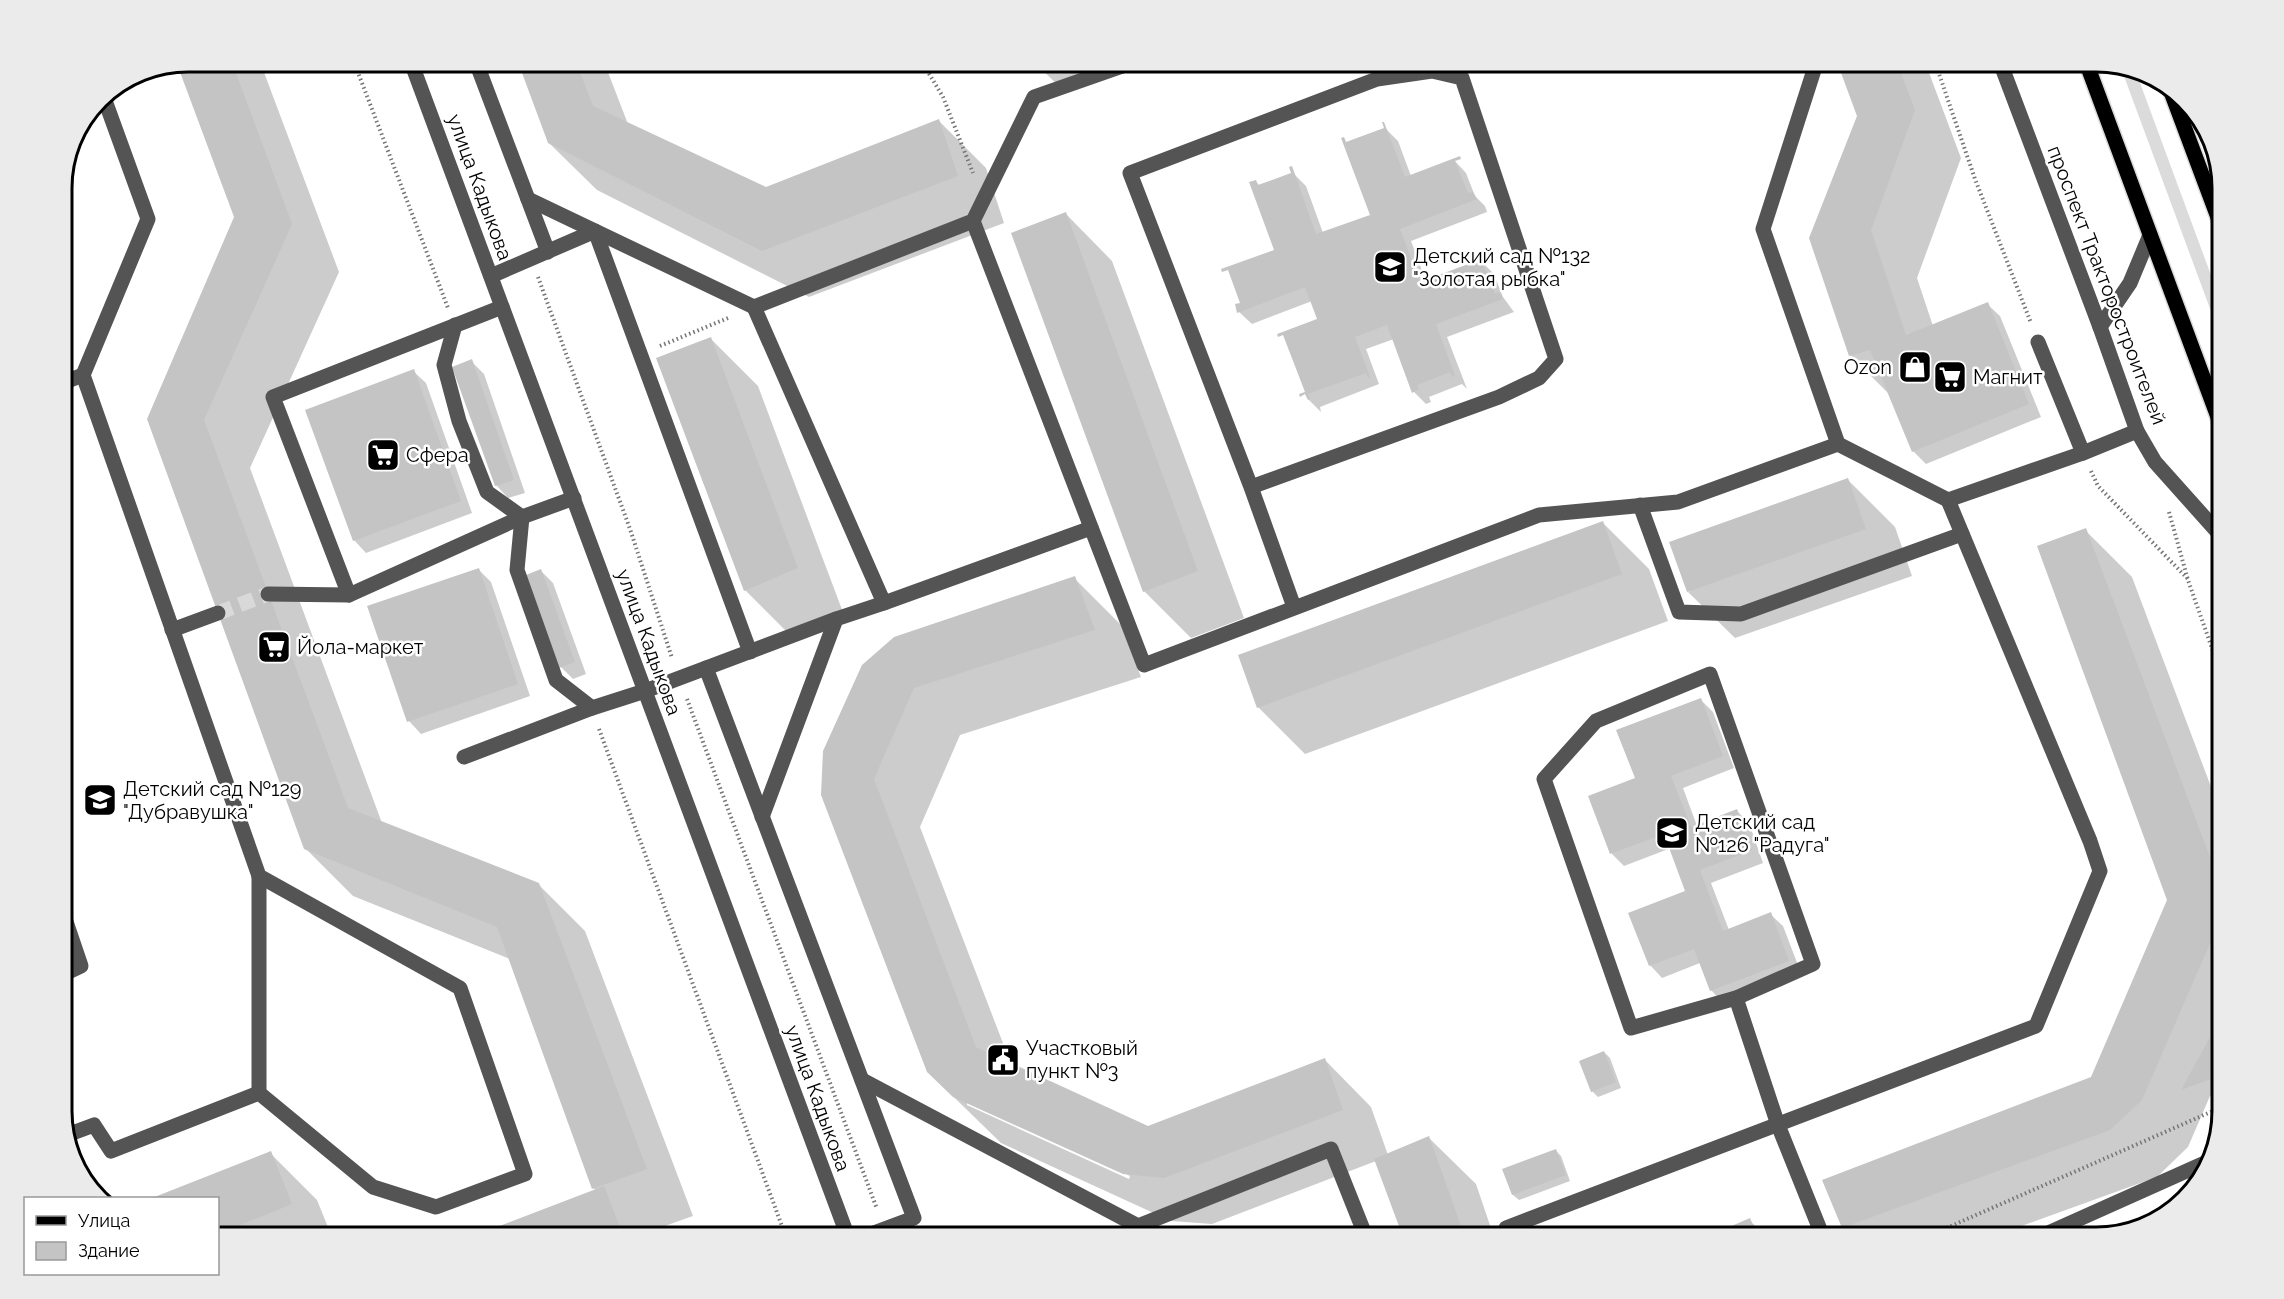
<svg xmlns="http://www.w3.org/2000/svg" width="2284" height="1299" viewBox="0 0 2284 1299" font-family="Raleway,sans-serif">
<style>
.green{fill:#dbdbdb}
.shadow{fill:#0003;fill-rule:evenodd}
.building{fill:#c4c4c4}
.lines{fill:none;stroke-linecap:round;stroke-linejoin:round}
.minor-tunnel{stroke:#d9d9d9;stroke-width:15;stroke-dasharray:15 8;stroke-linecap:butt}
.major-casing{stroke:#dbdbdb;stroke-width:18}
.path{stroke:#767676;stroke-width:4;stroke-dasharray:1.5 3;stroke-linecap:butt}
.minor{stroke:#545454;stroke-width:15}
.major{stroke:#000;stroke-width:15}
.labels{text-anchor:middle;stroke-width:5;stroke-linejoin:round;paint-order:stroke}
.street-label{font-size:20px;fill:#000;stroke:#fff}
.poi-label{font-size:20px;fill:#000;stroke:#fff;text-anchor:start}
.rim{fill:none;stroke:#000;stroke-width:3}
</style>
<rect width="100%" height="100%" fill="#fff"/>
<path class="green" d="M2121 68 2136 72 2222 305V341Z"/>
<g class="shadow">
<path d="M188 62H257L262 67 339 272 250 468 382 823 538 884 585 931 693 1216 648 1232 652 1237H474L595 1191 510 959 353 896 305 848 149 419 235 217 178 63Z"/>
<path d="M519 62H604L628 124 766 188 939 121 986 168 1004 223 809 297 597 190 549 143Z"/>
<path d="M1034 62H1150L1065 92Z"/>
<path d="M1839 62H1925L1961 158 1917 278 1933 326 1987 304 2000 316 2041 417 1926 464 1913 451 1891 396 1850 355 1858 116Z"/>
<path d="M1385 128 1398 141 1411 176 1454 160 1466 173 1475 196 1485 206 1487 212 1411 241 1426 281 1481 261 1494 274 1503 297 1514 312 1447 337 1467 389 1462 384 1429 397 1431 402 1426 404 1414 392 1394 339 1366 349 1379 384 1320 407 1321 412 1309 400 1284 333 1319 320 1312 301 1252 324 1239 312 1276 251 1256 182 1260 186 1293 173 1306 186 1323 233 1372 216Z"/>
<path d="M1066 214 1112 261 1244 618 1191 638 1144 591Z"/>
<path d="M711 339 758 386 844 615 792 637 745 590Z"/>
<path d="M62 343 75 376 62 382Z"/>
<path d="M471 361 484 374 525 493 508 498 496 485Z"/>
<path d="M413 371 426 383 472 513 366 553 354 540Z"/>
<path d="M1848 480 1895 527 1912 576 1735 638 1688 592Z"/>
<path d="M62 519 70 539 62 543Z"/>
<path d="M1602 522 1649 569 1668 621 1305 754 1258 707Z"/>
<path d="M2085 530 2132 577 2222 816V1092L2210 1096 2188 1147 2157 1177 1991 1237H1853L1844 1228 1824 1181 2092 1079 2169 900Z"/>
<path d="M478 569 491 582 530 696 421 734 409 721Z"/>
<path d="M541 571 553 583 586 674 573 679 561 667Z"/>
<path d="M1074 578 1121 625 1141 677 960 735 920 827 1011 1064 1148 1127 1325 1060 1371 1107 1388 1155 1429 1138 1476 1184 1494 1237H1405L1376 1161 1212 1224 1171 1221 1001 1143 928 1072 823 795 863 665ZM967 1102 1130 1176 1129 1179 967 1105Z"/>
<path d="M1701 700 1713 712 1734 768 1683 788 1697 826 1737 811 1749 823 1763 863 1711 883 1729 930 1770 914 1783 926 1801 973 1723 1003 1711 990 1700 963 1662 978 1650 965 1687 892 1671 848 1624 866 1612 854 1590 797 1637 779Z"/>
<path d="M1604 1052 1610 1058 1621 1088 1598 1097 1592 1091Z"/>
<path d="M1555 1150 1561 1156 1570 1181 1519 1200 1513 1195 1504 1170Z"/>
<path d="M270 1153 317 1200 332 1237H218V1198H156Z"/>
<path d="M1749 1220 1767 1237H1709Z"/>
</g>
<g class="building">
<path d="M188 62H232L292 224 204 420 348 808 539 883 647 1169 592 1189 497 927 304 849 147 419 234 217 177 64Z"/>
<path d="M518 62H576L593 106 766 187 939 119 958 176 762 251 548 143Z"/>
<path d="M1837 62H1897L1915 110 1871 230 1906 335 1988 302 2029 404 1912 452 1870 350 1849 356 1809 238 1857 116Z"/>
<path d="M1382 122H1384L1405 177 1460 156 1461 159 1455 161 1468 193 1473 192 1477 199 1400 229 1420 282 1487 257 1488 260 1482 262 1495 294 1499 292 1503 299 1436 324 1455 376 1452 377 1450 372 1417 385 1419 389 1412 393 1387 325 1355 337 1370 377 1368 378 1366 373 1308 394 1310 399 1308 400 1305 394 1300 397 1299 394 1305 392 1283 335 1278 337 1277 334 1317 319 1305 287 1237 313 1235 304 1240 303 1228 270 1222 272 1221 269 1274 250 1249 182 1256 180 1258 185 1291 173 1289 167 1292 166 1316 234 1370 215 1341 138 1344 137 1346 142 1384 128Z"/>
<path d="M1066 212 1198 571 1143 592 1011 233Z"/>
<path d="M711 337 798 568 744 591 656 358Z"/>
<path d="M472 359 514 480 495 486 452 367Z"/>
<path d="M414 369 461 501 353 541 305 410Z"/>
<path d="M1848 478 1866 529 1687 592 1669 542Z"/>
<path d="M1603 521 1622 574 1257 708 1238 655Z"/>
<path d="M2086 528 2219 881 2218 925 2142 1100 2110 1130 1842 1228 1822 1180 2091 1077 2167 900 2037 546Z"/>
<path d="M479 568 518 684 407 722 367 606Z"/>
<path d="M541 569 575 662 559 668 526 575Z"/>
<path d="M1075 576 1095 630 914 688 874 779 976 1047 1148 1126 1325 1058 1343 1110 1164 1178 1123 1174 953 1097 927 1072 821 795 823 751 862 665 894 637Z"/>
<path d="M1701 698 1723 756 1671 776 1691 827 1737 809 1752 850 1700 870 1723 931 1771 912 1789 961 1710 991 1694 949 1649 966 1628 913 1685 891 1664 834 1610 854 1588 796 1635 778 1616 730Z"/>
<path d="M2222 1015V1075L2181 1090Z"/>
<path d="M1604 1051 1616 1082 1591 1092 1579 1061Z"/>
<path d="M1429 1136 1465 1237H1403L1374 1159Z"/>
<path d="M1556 1149 1566 1175 1512 1195 1502 1169Z"/>
<path d="M271 1151 292 1204 218 1234V1198H152Z"/>
<path d="M604 1186 624 1237H471Z"/>
<path d="M1750 1218 1758 1237H1706Z"/>
</g>
<g class="lines">
<path class="minor-tunnel" d="M218 613 268 594"/>
<defs>
<g id="major">
<path d="M2086 62 2222 428"/>
<path d="M2170 89 2222 228"/>
</g>
</defs>
<use href="#major" class="major-casing"/>
<g class="path">
<path d="M354 62 448 308"/>
<path d="M922 62 943 97 973 173"/>
<path d="M1935 62 1975 179 2031 323"/>
<path d="M538 277 630 529 672 658"/>
<path d="M660 346 728 318"/>
<path d="M2091 471 2098 486 2188 579"/>
<path d="M2169 512 2188 580 2222 677"/>
<path d="M687 699 877 1209"/>
<path d="M599 729 786 1237"/>
<path d="M1926 1237 2222 1107"/>
</g>
<g class="minor">
<path d="M411 62 848 1237"/>
<path d="M476 62 548 252"/>
<path d="M1810 62 1814 70 1763 229 1838 444"/>
<path d="M2000 62 2100 327 2137 431 2155 462 2222 537"/>
<path d="M528 199 754 307"/>
<path d="M973 221 1144 665 1539 515 1678 502 1838 444 1948 500"/>
<path d="M491 276 595 231 750 652"/>
<path d="M455 325 444 365 459 421 487 492 522 517 517 570 556 680 592 708 645 691 836 619"/>
<path d="M2100 327 2130 283 2150 235"/>
<path d="M2038 342 2083 453"/>
<path d="M62 383 83 375"/>
<path d="M1251 487 1499 397 1539 378 1556 359 1462 78 1432 71 1377 79 1130 173 1251 487 1294 607"/>
<path d="M1640 505 1679 612 1741 614 1962 534"/>
<path d="M1091 528 884 603 754 307 973 221 1034 97 1134 62"/>
<path d="M268 594 349 595 522 517 574 498"/>
<path d="M349 595 273 397 502 307"/>
<path d="M172 630 218 613"/>
<path d="M706 668 914 1218 863 1237"/>
<path d="M1710 674 1813 964 1736 998 1631 1028 1544 779 1596 721Z"/>
<path d="M464 757 592 708"/>
<path d="M762 817 836 619 884 603"/>
<path d="M62 910 81 966 62 975"/>
<path d="M1736 998 1778 1125 1823 1237"/>
<path d="M862 1080 1138 1226 1331 1149 1366 1237"/>
<path d="M259 1093V876"/>
<path d="M67 1135 94 1125 111 1151 259 1093 373 1187 436 1207 525 1174 460 988 259 876 83 375 148 219 103 95"/>
<path d="M1506 1228 2036 1026 2100 871 2090 841 1948 500 2083 453 2137 431"/>
<path d="M1048 1237 1056 1234 1057 1237"/>
<path d="M2039 1237 2209 1161"/>
</g>
<use href="#major" class="major"/>
</g>
<defs>
<symbol id="school-square" viewBox="-11 -11 22 22"><rect x="-9" y="-9" width="18" height="18" rx="4" fill="#000" stroke="#fff"/><path d="M0-5L7-2L0 1L-7-2ZM-4 1L0 2.5L4 1V4Q0 6-4 4Z" fill="#fff"/></symbol>
<symbol id="shop-square" viewBox="-11 -11 22 22"><rect x="-9" y="-9" width="18" height="18" rx="4" fill="#000" stroke="#fff"/><path d="M-5-2.5h2.3a2.7 3.5 0 0 1 5.4 0H5L5.5 6h-11ZM-1.5-2.5h3a1.5 2.3 0 0 0-3 0Z" fill="#fff"/></symbol>
<symbol id="supermarket-square" viewBox="-11 -11 22 22"><rect x="-9" y="-9" width="18" height="18" rx="4" fill="#000" stroke="#fff"/><path d="M-6-5.5h2.5l.6 2H6L4.5 2H-2.5L-4.4-4H-6ZM-1.5 3.2a1.3 1.3 0 1 0 .1 0ZM3 3.2a1.3 1.3 0 1 0 .1 0Z" fill="#fff"/></symbol>
<symbol id="civic-square" viewBox="-11 -11 22 22"><rect x="-9" y="-9" width="18" height="18" rx="4" fill="#000" stroke="#fff"/><path d="M-.6-6.5H3V-4.5H.6V-3L4-1V1h2V6H-6V1h2V-1L-.6-3ZM-1.2 2.5V6h2.4V2.5Z" fill="#fff"/></symbol>
</defs>
<g fill-rule="evenodd">
<use href="#school-square" x="1371" y="248" width="38" height="38"/>
<use href="#shop-square" x="1896" y="348" width="38" height="38"/>
<use href="#supermarket-square" x="1931" y="358" width="38" height="38"/>
<use href="#supermarket-square" x="364" y="436" width="38" height="38"/>
<use href="#supermarket-square" x="255" y="628" width="38" height="38"/>
<use href="#school-square" x="81" y="781" width="38" height="38"/>
<use href="#school-square" x="1653" y="814" width="38" height="38"/>
<use href="#civic-square" x="984" y="1041" width="38" height="38"/>
</g>
<g class="labels">
<g class="street-label">
<text transform="translate(480 187) rotate(70)" y="7">улица Кадыкова</text>
<text transform="translate(2107 285) rotate(69)" y="7">проспект Тракторостроителей</text>
<text transform="translate(649 642) rotate(70)" y="7">улица Кадыкова</text>
<text transform="translate(818 1098) rotate(70)" y="7">улица Кадыкова</text>
</g>
<g class="poi-label">
<text x="1413" y="263">Детский сад №132<tspan x="1413" dy="23">"Золотая рыбка"</tspan></text>
<text x="1892" y="374" text-anchor="end">Ozon</text>
<text x="1973" y="384">Магнит</text>
<text x="406" y="462">Сфера</text>
<text x="297" y="654">Йола-маркет</text>
<text x="123" y="796">Детский сад №129<tspan x="123" dy="23">"Дубравушка"</tspan></text>
<text x="1695" y="829">Детский сад<tspan x="1695" dy="23">№126 "Радуга"</tspan></text>
<text x="1026" y="1055">Участковый<tspan x="1026" dy="23">пункт №3</tspan></text>
</g>
</g>
<path d="M0 0H2284V1299H0ZM188 72H2096A116 116 0 0 1 2212 188V1111A116 116 0 0 1 2096 1227H188A116 116 0 0 1 72 1111V188A116 116 0 0 1 188 72Z" fill="#ebebeb" fill-rule="evenodd"/>
<path class="rim" d="M188 72H2096A116 116 0 0 1 2212 188V1111A116 116 0 0 1 2096 1227H188A116 116 0 0 1 72 1111V188A116 116 0 0 1 188 72Z"/>
<rect x="24" y="1197" width="195" height="78" fill="#ffffff" stroke="#999999" stroke-width="1.5"/>
<rect x="36" y="1216" width="30" height="9" fill="#000000" stroke="#999999" stroke-width="1.5"/>
<text x="78" y="1227" font-size="18" fill="#000000">Улица</text>
<rect x="36" y="1242" width="30" height="18" fill="#c4c4c4" stroke="#999999" stroke-width="1.5"/>
<text x="78" y="1257" font-size="18" fill="#000000">Здание</text>
</svg>
